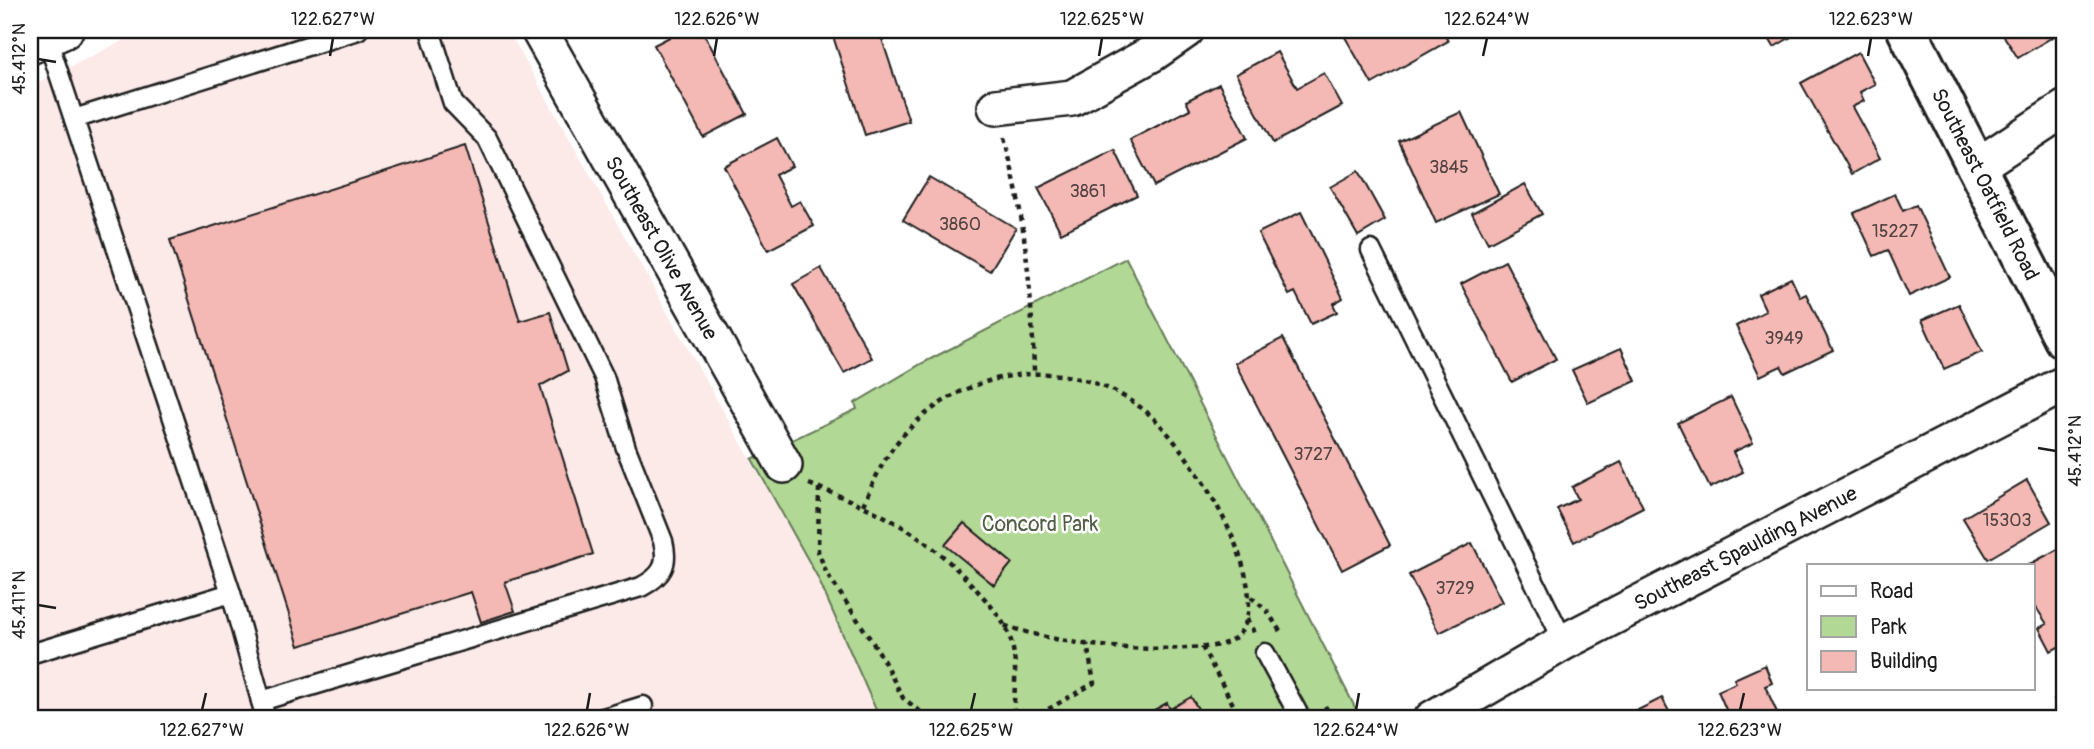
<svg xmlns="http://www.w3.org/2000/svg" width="2094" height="749" viewBox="0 0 2094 749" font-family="Pangolin,sans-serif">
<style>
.built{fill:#fceae9}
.green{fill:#b1d894;stroke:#667a58;stroke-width:2}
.building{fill:#f4b9b5;stroke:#1c1c1c;stroke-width:2}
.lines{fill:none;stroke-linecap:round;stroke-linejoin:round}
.service-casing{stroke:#1c1c1c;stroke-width:23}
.minor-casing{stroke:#1c1c1c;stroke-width:40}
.secondary-casing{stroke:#1c1c1c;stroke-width:44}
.path{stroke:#1c1c1c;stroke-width:4.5;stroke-dasharray:5 5;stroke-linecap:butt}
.service{stroke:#fff;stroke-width:18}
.minor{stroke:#fff;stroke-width:35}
.secondary{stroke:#fff;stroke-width:38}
.ticks{fill:none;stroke:#1c1c1c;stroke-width:2.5}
.labels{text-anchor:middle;stroke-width:5;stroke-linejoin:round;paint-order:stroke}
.number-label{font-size:18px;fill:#524342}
.street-label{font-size:21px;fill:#1c1c1c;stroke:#fff}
.park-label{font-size:21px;fill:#505e46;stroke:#fff}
.neatline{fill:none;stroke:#1c1c1c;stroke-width:2.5}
.ticks-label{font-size:18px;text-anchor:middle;fill:#1c1c1c}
</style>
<rect width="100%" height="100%" fill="#fff"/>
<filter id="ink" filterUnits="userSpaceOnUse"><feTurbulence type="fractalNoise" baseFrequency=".0143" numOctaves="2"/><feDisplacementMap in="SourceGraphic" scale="14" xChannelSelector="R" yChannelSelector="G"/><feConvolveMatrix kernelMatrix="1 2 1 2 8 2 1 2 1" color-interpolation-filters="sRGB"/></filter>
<g filter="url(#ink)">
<path class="built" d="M144 30H508L816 575 880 719H30V87Z"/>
<path class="green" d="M1126 258 1361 719H880L817 576 752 459 857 409 855 403 921 364Z"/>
<g class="building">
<path d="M683 30H702L747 114 703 137 654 45Z"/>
<path d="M831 30H879L909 121 865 135Z"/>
<path d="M1341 30H1442L1448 41 1372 84Z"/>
<path d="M1764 30H1803L1774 47Z"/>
<path d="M2000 30H2064L2018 58Z"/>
<path d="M1277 52 1297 88 1324 73 1342 106 1273 143 1236 74Z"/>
<path d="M1858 52 1875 84 1860 92 1864 101 1852 107 1880 158 1852 174 1801 83Z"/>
<path d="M1219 84 1247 138 1154 186 1130 140 1190 109 1186 101Z"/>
<path d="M1461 112 1499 194 1436 223 1399 141Z"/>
<path d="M777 138 792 166 775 175 791 206 800 201 814 226 768 250 724 166Z"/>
<path d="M465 146 520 321 550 312 568 371 540 386 593 554 505 582 515 611 481 622 471 592 299 646 170 240Z"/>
<path d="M1115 150 1137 195 1061 233 1038 188Z"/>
<path d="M1358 171 1385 220 1358 236 1330 187Z"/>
<path d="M929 177 1016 228 990 271 903 220Z"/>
<path d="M1525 184 1542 214 1488 243 1472 213Z"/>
<path d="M1895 194 1903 211 1916 205 1950 277 1909 296 1888 250 1874 256 1854 213Z"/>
<path d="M1301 212 1343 298 1333 304 1337 312 1311 324 1295 292 1289 295 1258 233Z"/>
<path d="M1505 261 1556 359 1512 382 1461 284Z"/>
<path d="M821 268 872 358 844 373 793 284Z"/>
<path d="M1791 278 1800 297 1806 294 1833 350 1785 373 1781 366 1760 376 1736 326 1766 311 1758 294Z"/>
<path d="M1959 304 1982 352 1944 369 1922 320Z"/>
<path d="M1283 338 1390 545 1342 570 1235 363Z"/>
<path d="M1621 348 1636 381 1588 403 1572 370Z"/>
<path d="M1731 397 1753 443 1733 452 1743 472 1710 488 1678 423Z"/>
<path d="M1621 462 1643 507 1574 542 1557 509 1578 499 1572 487Z"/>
<path d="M2027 480 2051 522 1988 559 1963 518Z"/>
<path d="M964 523 1012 563 994 585 945 545Z"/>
<path d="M1472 543 1502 602 1439 633 1409 575Z"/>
<path d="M2064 546V644L2051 651 2039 628 2047 624 2033 603V565H2028Z"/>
<path d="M1765 665 1772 683 1765 686 1780 719H1730L1718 691 1736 683 1734 679Z"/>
<path d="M2064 694V717L2054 699Z"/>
<path d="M1191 697 1204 719H1138L1167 703 1170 709Z"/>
<path d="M1662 698 1673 719H1620Z"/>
</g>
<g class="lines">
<defs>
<g id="service">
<path d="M74 119 358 30"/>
<path d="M1371 250 1564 642"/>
<path d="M231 593 266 719"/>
<path d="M1265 653 1301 719"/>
<path d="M30 654 231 593 47 38"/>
<path d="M261 701 641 587C662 576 669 565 663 541L626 448 604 377 487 138 453 103 430 30"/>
<path d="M600 719 643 706"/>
</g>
<g id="minor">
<path id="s1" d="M539 30 784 465"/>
<path d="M30 46 65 30"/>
<path d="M996 107 1072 98 1153 53 1186 30"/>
<path d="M1976 167 2064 109"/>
<path id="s2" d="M1432 719 1564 642 2064 384"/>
</g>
<g id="secondary">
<path id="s3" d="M1907 30 2064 339"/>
</g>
</defs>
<use href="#service" class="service-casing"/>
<use href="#minor" class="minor-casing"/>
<use href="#secondary" class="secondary-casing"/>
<g class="path">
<path d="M1004 138C1025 213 1032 294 1034 372"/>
<path d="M809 484C880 511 923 531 974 587 987 601 1002 617 1009 635 1019 661 1014 692 1013 719"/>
<path d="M819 488 818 551 826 572 879 652 903 698 930 719"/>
<path d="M863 505C873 483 883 459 899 440 962 365 1072 350 1149 414 1188 447 1282 590 1237 636 1225 648 1201 647 1186 648 1124 651 1063 645 1003 625"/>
<path d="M1251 597 1268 612 1281 633"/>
<path d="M1247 619 1255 634"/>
<path d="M1202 647 1241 719"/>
<path d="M1325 706 1332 719"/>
<path d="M1031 719 1094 683 1087 644"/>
</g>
<use href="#service" class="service"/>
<use href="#minor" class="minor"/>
<use href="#secondary" class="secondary"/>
</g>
</g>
<path class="ticks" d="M330 56 333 38M714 56 717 38M1099 56 1102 38M1483 56 1487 38M1868 56 1871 38M38 59 56 62M2038 448 2056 451M38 605 56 608M202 710 206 693M587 710 590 693M971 710 975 693M1356 710 1359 693M1740 710 1744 693"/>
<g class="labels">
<g class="number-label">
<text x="1449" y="173">3845</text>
<text x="1088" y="197">3861</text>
<text x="960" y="230">3860</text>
<text x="1895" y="237">15227</text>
<text x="1784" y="344">3949</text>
<text x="1313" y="460">3727</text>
<text x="2007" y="526">15303</text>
<text x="1455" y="594">3729</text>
</g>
<g class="street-label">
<text dy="7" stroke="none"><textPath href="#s3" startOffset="173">Southeast Oatfield Road</textPath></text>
<text dy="7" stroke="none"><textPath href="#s1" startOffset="250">Southeast Olive Avenue</textPath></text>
<text dy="7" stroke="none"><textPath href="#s2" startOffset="357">Southeast Spaulding Avenue</textPath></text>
</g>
<g class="park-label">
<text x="1040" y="531">Concord Park</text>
</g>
</g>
<rect width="2094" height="749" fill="none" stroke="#fff" stroke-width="77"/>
<rect x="1807" y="564" width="228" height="126" fill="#ffffff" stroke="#a4a4a4" stroke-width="2"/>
<rect x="1821" y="586" width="35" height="10" fill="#ffffff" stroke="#a4a4a4" stroke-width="2"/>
<text x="1870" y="598" font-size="21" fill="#1c1c1c">Road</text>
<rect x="1821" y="616" width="35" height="21" fill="#b1d894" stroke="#a4a4a4" stroke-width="2"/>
<text x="1870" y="634" font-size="21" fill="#1c1c1c">Park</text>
<rect x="1821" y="651" width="35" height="21" fill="#f4b9b5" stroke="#a4a4a4" stroke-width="2"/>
<text x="1870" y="668" font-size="21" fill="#1c1c1c">Building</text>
<rect x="38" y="38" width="2018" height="672" class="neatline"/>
<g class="ticks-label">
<text x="333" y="25">122.627°W</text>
<text x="717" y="25">122.626°W</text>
<text x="1102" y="25">122.625°W</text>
<text x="1487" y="25">122.624°W</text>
<text x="1871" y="25">122.623°W</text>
<text transform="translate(19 59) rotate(-90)" y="6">45.412°N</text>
<text transform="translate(2075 451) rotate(-90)" y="6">45.412°N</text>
<text transform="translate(19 605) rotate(-90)" y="6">45.411°N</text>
<text x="202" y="736">122.627°W</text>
<text x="587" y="736">122.626°W</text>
<text x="971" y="736">122.625°W</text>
<text x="1356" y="736">122.624°W</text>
<text x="1740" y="736">122.623°W</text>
</g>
</svg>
